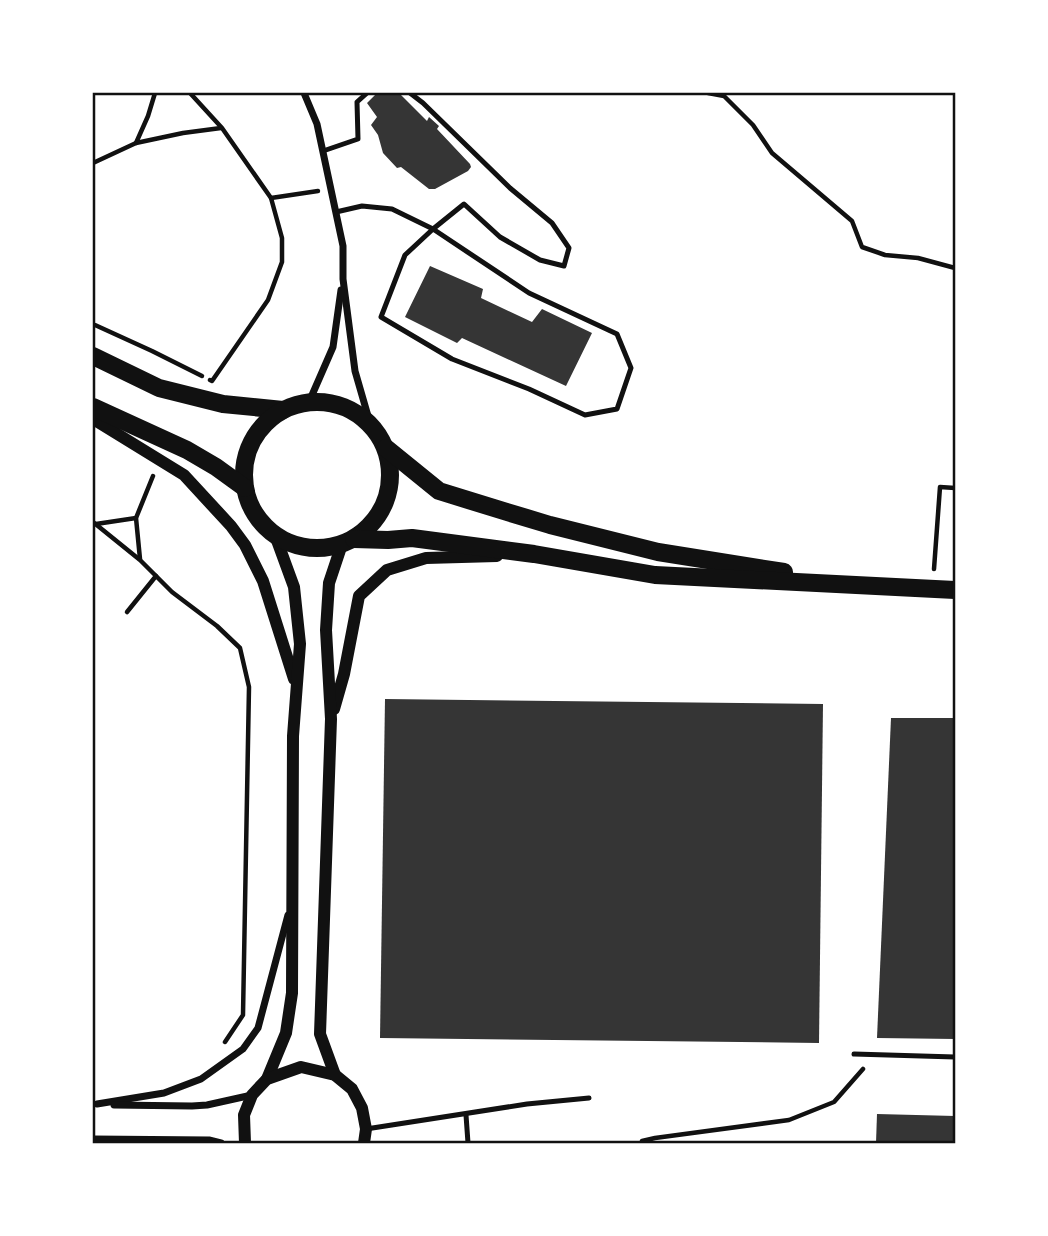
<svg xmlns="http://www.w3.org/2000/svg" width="1048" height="1236" viewBox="0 0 1048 1236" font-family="'Work Sans',sans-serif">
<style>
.building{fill:#353535}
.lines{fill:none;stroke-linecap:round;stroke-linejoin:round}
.path{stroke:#111;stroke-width:4.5}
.service{stroke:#111;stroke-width:5}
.minor{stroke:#111;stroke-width:7}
.tertiary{stroke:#111;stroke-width:12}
.primary{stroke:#111;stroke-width:18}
.neatline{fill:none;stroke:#111;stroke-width:2.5}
</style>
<rect width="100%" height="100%" fill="#fff"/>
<g class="building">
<path d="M377 93H399L427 121 429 117 439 126 437 129 470 164 471 167 468 171 435 189H429L401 167 397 168 383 153 378 135 371 125 377 117 367 103Z"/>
<path d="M430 266 483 289 481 298 532 322 542 309 592 333 566 386 462 338 457 343 405 317Z"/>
<path d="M385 699 823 704 819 1043 380 1038Z"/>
<path d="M891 718H955V1039L877 1038Z"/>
<path d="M877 1114 955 1116V1143H876Z"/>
</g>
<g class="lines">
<g class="path">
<path d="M190 93 222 128 271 198 282 238V262L268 300 212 381 210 380"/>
<path d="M708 93 724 96 753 125 772 153 852 221 862 247 885 255 918 258 955 268"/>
<path d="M136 143 148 116 155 93"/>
<path d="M93 163 136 143 183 133 221 128"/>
<path d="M271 198 318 191"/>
<path d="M95 325 152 351 202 376"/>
<path d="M93 522 140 560 172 592 217 626 240 648 249 687 243 1015 225 1042"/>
<path d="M96 524 136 518"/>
<path d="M140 559 136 518 153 476"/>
<path d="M934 569 940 487 955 488"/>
<path d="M127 612 156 576"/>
<path d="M642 1141 655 1138 789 1120 834 1102 863 1069"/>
</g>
<g class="service">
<path d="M323 151 358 139 357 102 367 93"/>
<path d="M336 212 362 206 392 209 433 229 464 204 500 237 540 260 564 266 569 248 552 223 510 188 423 103 410 93"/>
<path d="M433 229 529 293 617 334 631 368 617 409 585 415 529 389 452 359 381 317 405 255Z"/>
<path d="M854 1054 955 1057"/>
<path d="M466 1115 468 1143"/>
<path d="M366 1129 527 1104 589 1098"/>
</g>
<g class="minor">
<path d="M304 93 317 124 343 246V279L355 371 370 423"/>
<path d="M309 402 333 347 341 290"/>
<path d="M97 1104 164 1093 201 1079 243 1049 258 1028 288 915"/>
<path d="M114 1105 192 1106 207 1105 252 1095"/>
<path d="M93 1139 209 1140 221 1143"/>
</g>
<g class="tertiary">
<path d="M93 419 184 475 231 526 245 545 263 581 294 679"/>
<path d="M334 709 344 674 359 596 387 570 426 558 497 556"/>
<path d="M335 1075 320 1034 331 719 326 630 329 583 342 544"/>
<path d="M267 1079 286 1033 292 993 293 736 300 644 294 587 275 535"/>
<path d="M245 1143 244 1115 252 1095 267 1079 301 1067 335 1075 352 1089 362 1108 366 1129 364 1143"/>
</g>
<g class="primary">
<path d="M93 356 159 388 223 404 283 410"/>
<circle cx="317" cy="475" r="73"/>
<path d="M93 407 187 450 216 467 245 488"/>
<path d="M386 448 439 491 507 512 550 525 658 552 784 572"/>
<path d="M354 539 388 540 412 538 534 554 655 575 955 590"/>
</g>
</g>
<rect width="1048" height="1236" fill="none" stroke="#ffffff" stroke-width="189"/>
<rect x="94" y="94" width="860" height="1048" class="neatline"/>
</svg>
